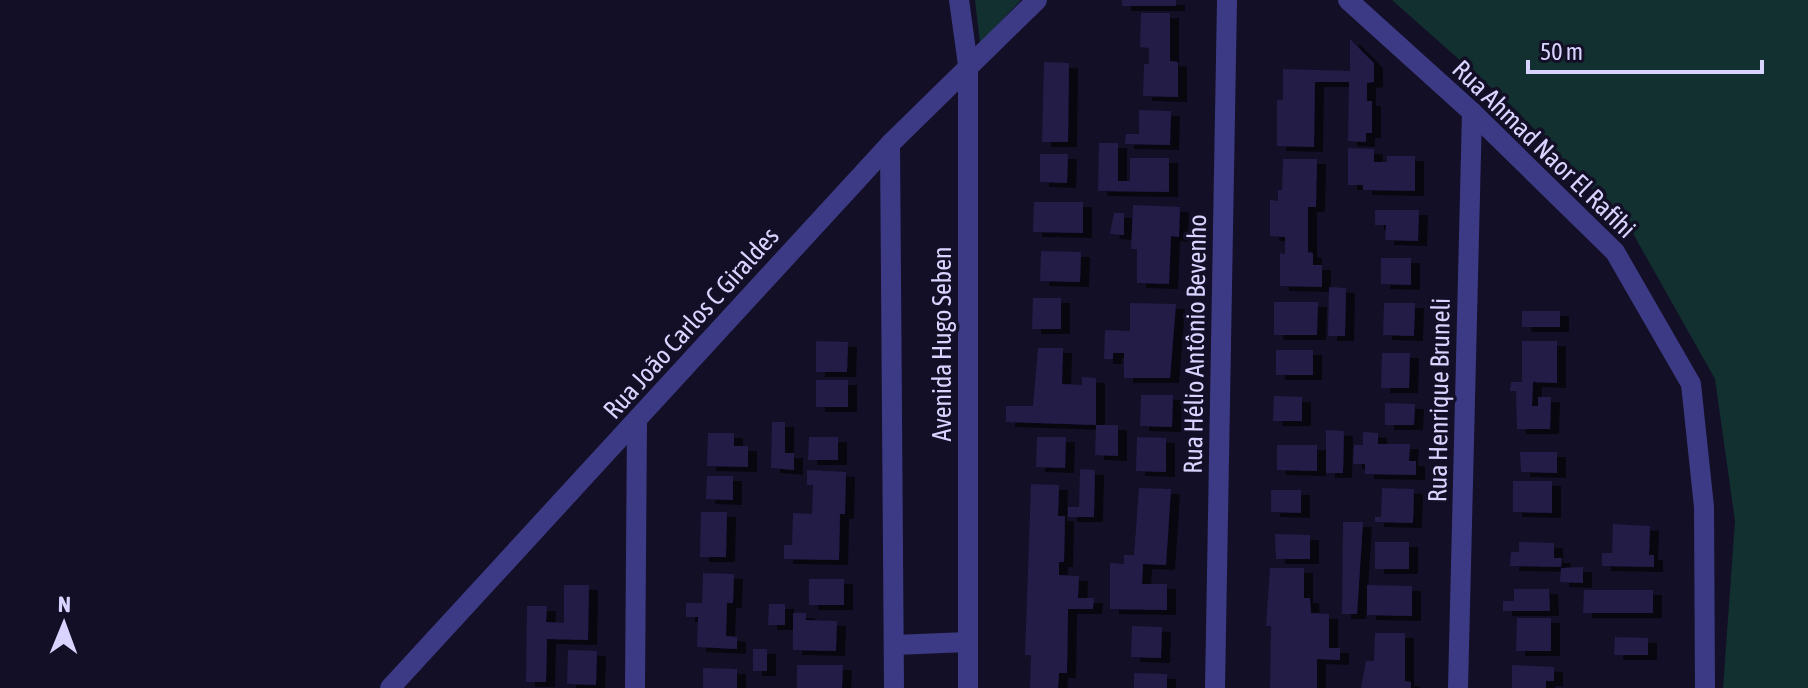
<svg xmlns="http://www.w3.org/2000/svg" width="1808" height="688" viewBox="0 0 1808 688" font-family="'Asap Condensed',sans-serif">
<style>
.green{fill:#12302f}
.building{fill:#241b47;filter:url(#shadow)}
.lines{fill:none;stroke-linecap:round;stroke-linejoin:round}
.minor{stroke:#3d3a85;stroke-width:20}
.labels{text-anchor:middle;stroke-width:7;stroke-linejoin:round;paint-order:stroke}
.street-label{font-size:26px;fill:#d9d4ff;stroke:#130f26}
</style>
<defs>
<filter id="shadow"><feDropShadow dx="9" dy="5" stdDeviation="0" flood-color="#0009"/></filter>
</defs>
<rect width="100%" height="100%" fill="#130f26"/>
<g class="green">
<path d="M975 0H1021L980 43Z"/>
<path d="M1392 0H1808V688H1723L1735 521 1715 379 1631 230 1515 109Z"/>
</g>
<g class="building">
<rect x="1122" y="0" width="54" height="6"/>
<path d="M1141 13H1170V61L1178 62V97L1143 96 1144 64H1149V48L1140 47Z"/>
<path d="M1350 39 1374 63V82L1367 83V101H1372V133H1366V142L1348 141 1349 82H1315L1314 147 1277 146V100H1283V69L1350 71Z"/>
<path d="M1044 62 1069 63 1068 142H1042Z"/>
<path d="M1139 110 1171 111 1170 145 1125 144 1126 134H1139Z"/>
<path d="M1099 143H1118V181H1130V158H1169V192L1098 191Z"/>
<path d="M1348 148 1374 149V162H1387V156H1415V191L1363 190V185H1348Z"/>
<path d="M1040 154H1068L1067 183 1040 182Z"/>
<path d="M1283 159H1317L1316 207H1308V252L1313 253V265H1322V287L1280 286V253L1285 254V237L1270 236V200L1278 201V190H1282Z"/>
<path d="M1034 202H1083V233L1033 232Z"/>
<path d="M1133 205 1180 207 1179 237 1171 236 1169 284 1137 283V249H1131Z"/>
<path d="M1375 210H1419L1418 241 1385 240 1386 225H1375Z"/>
<path d="M1114 213H1124V235L1110 234Z"/>
<path d="M1041 251 1081 252 1080 282 1040 281Z"/>
<path d="M1381 258H1411V285L1381 284Z"/>
<path d="M1329 287 1346 288 1345 336H1328Z"/>
<path d="M1033 298H1061V329H1032Z"/>
<path d="M1274 302H1318L1317 335H1274Z"/>
<path d="M1130 303 1176 304 1170 378H1124V353H1113V359H1104L1105 330 1130 331Z"/>
<path d="M1384 303H1415L1414 336 1383 335Z"/>
<rect x="1522" y="311" width="38" height="16"/>
<path d="M816 341 848 342 847 372H816Z"/>
<path d="M1522 341H1557V383L1533 382 1532 406H1538V397H1551L1550 429H1517L1516 391H1510L1511 382H1522Z"/>
<path d="M1038 348H1063L1062 384 1082 385V377L1096 378V425L1006 422V406H1033Z"/>
<rect x="1276" y="350" width="37" height="25"/>
<path d="M1382 353H1410L1409 388H1381Z"/>
<rect x="816" y="380" width="32" height="27"/>
<path d="M1141 395H1173L1172 427 1140 426Z"/>
<path d="M1274 396 1302 397V421H1273Z"/>
<path d="M1385 403 1415 404 1414 425H1385Z"/>
<path d="M772 422H785V453H794V470L771 468Z"/>
<path d="M1096 425H1118V456L1095 455Z"/>
<path d="M1326 430 1344 431 1343 473H1326Z"/>
<path d="M1363 432 1378 433V444H1410L1409 461H1416V475L1365 474V464H1353L1354 445H1363Z"/>
<path d="M708 433H734V446H748V467L707 466Z"/>
<path d="M809 437H838V460H808Z"/>
<path d="M1037 437H1066L1065 468 1036 467Z"/>
<path d="M1137 437 1166 438V472L1136 471Z"/>
<path d="M1277 445H1317V471L1277 470Z"/>
<path d="M1520 452H1557V473L1521 472Z"/>
<path d="M1080 469 1095 470 1094 517H1068V507H1079Z"/>
<path d="M807 470 846 472 845 514H840L839 560 784 559V545H792L793 513 812 514 813 485H807Z"/>
<path d="M707 476H733V500L706 499Z"/>
<path d="M1513 481H1552V513L1513 512Z"/>
<path d="M1031 484 1059 485 1058 516H1065L1064 562H1059V575L1079 576 1078 598H1094L1093 609H1068L1067 673H1059L1058 688H1030L1031 655H1025Z"/>
<path d="M1139 488 1171 489 1166 565 1143 564 1142 584H1167V610L1110 609V563L1124 564V555H1134Z"/>
<path d="M1382 488 1414 489 1413 523 1375 522V517H1381Z"/>
<path d="M1271 490H1301V513L1271 512Z"/>
<path d="M701 512H727L726 557H700Z"/>
<path d="M1343 522H1363L1357 614H1342Z"/>
<path d="M1613 524 1650 526 1649 555H1654V567L1602 566V553H1612Z"/>
<path d="M1275 534 1310 535V559H1276Z"/>
<rect x="1375" y="542" width="34" height="27"/>
<path d="M1519 542 1554 543V558H1562L1561 567 1510 566 1511 552H1519Z"/>
<path d="M1583 567V583L1560 582 1561 568Z"/>
<path d="M1270 568H1304V598H1310L1311 613 1329 614V648H1340V660L1317 659V688H1270L1271 626H1266Z"/>
<path d="M703 573 734 574 733 603H727L726 636 737 637V649L697 647 698 617H686V603H702Z"/>
<rect x="809" y="579" width="35" height="26"/>
<path d="M564 585H589L588 640 547 639 546 682H526L527 606H547L546 622 564 623Z"/>
<path d="M1367 585 1412 586V616L1367 615Z"/>
<path d="M1514 589H1549L1550 611H1503V601H1514Z"/>
<path d="M1584 590H1653V613H1583Z"/>
<path d="M769 604H785V625H768Z"/>
<path d="M793 613H806V620L837 621 836 651 793 650Z"/>
<path d="M1517 618H1551V651H1516Z"/>
<path d="M1132 626 1162 627 1161 658 1131 657Z"/>
<path d="M1375 633H1405V681L1411 682V688H1361L1366 661H1374Z"/>
<path d="M1615 637 1648 638V655H1614Z"/>
<rect x="753" y="649" width="14" height="22"/>
<path d="M568 650 597 651 596 685 567 684Z"/>
<path d="M797 665H843L842 688H797Z"/>
<path d="M1512 665 1554 667V681H1546V688H1512Z"/>
<path d="M703 668 737 669V688H703Z"/>
<path d="M1134 673 1167 674V688H1134Z"/>
</g>
<g class="lines">
<g class="minor">
<path d="M959 0 968 65V688"/>
<path d="M1348 0 1472 112 1615 252 1691 384 1704 507 1705 688"/>
<path d="M890 144 894 688"/>
<path d="M894 645 968 642"/>
<path d="M390 688 890 144 1037 0"/>
<path d="M635 688 637 421"/>
<path d="M1215 688 1227 0"/>
<path d="M1458 688 1472 112"/>
</g>
</g>
<g class="labels">
<g class="street-label">
<text transform="translate(1544 149) rotate(44)" y="9">Rua Ahmad Naor El Rafihi</text>
<text transform="translate(691 323) rotate(-48)" y="9">Rua João Carlos C Giraldes</text>
<text transform="translate(942 344) rotate(-90)" y="9">Avenida Hugo Seben</text>
<text transform="translate(1195 344) rotate(-89)" y="9">Rua Hélio Antônio Bevenho</text>
<text transform="translate(1439 400) rotate(-89)" y="9">Rua Henrique Bruneli</text>
</g>
</g>
<g transform="translate(64 624) rotate(1)" stroke="#130f26" stroke-width="6" paint-order="stroke">
<path d="M0-6L14 30L0 20L-14 30Z" fill="#d9d4ff"/>
<text y="-12" font-size="22" font-weight="bold" text-anchor="middle" fill="#d9d4ff">N</text>
</g>
<path d="M1528 60v12h234v-12" fill="none" stroke="#d9d4ff" stroke-width="4"/>
<text x="1540" y="60" font-size="24" fill="#d9d4ff" stroke="#130f26" stroke-width="6" paint-order="stroke">50 m</text>
</svg>
